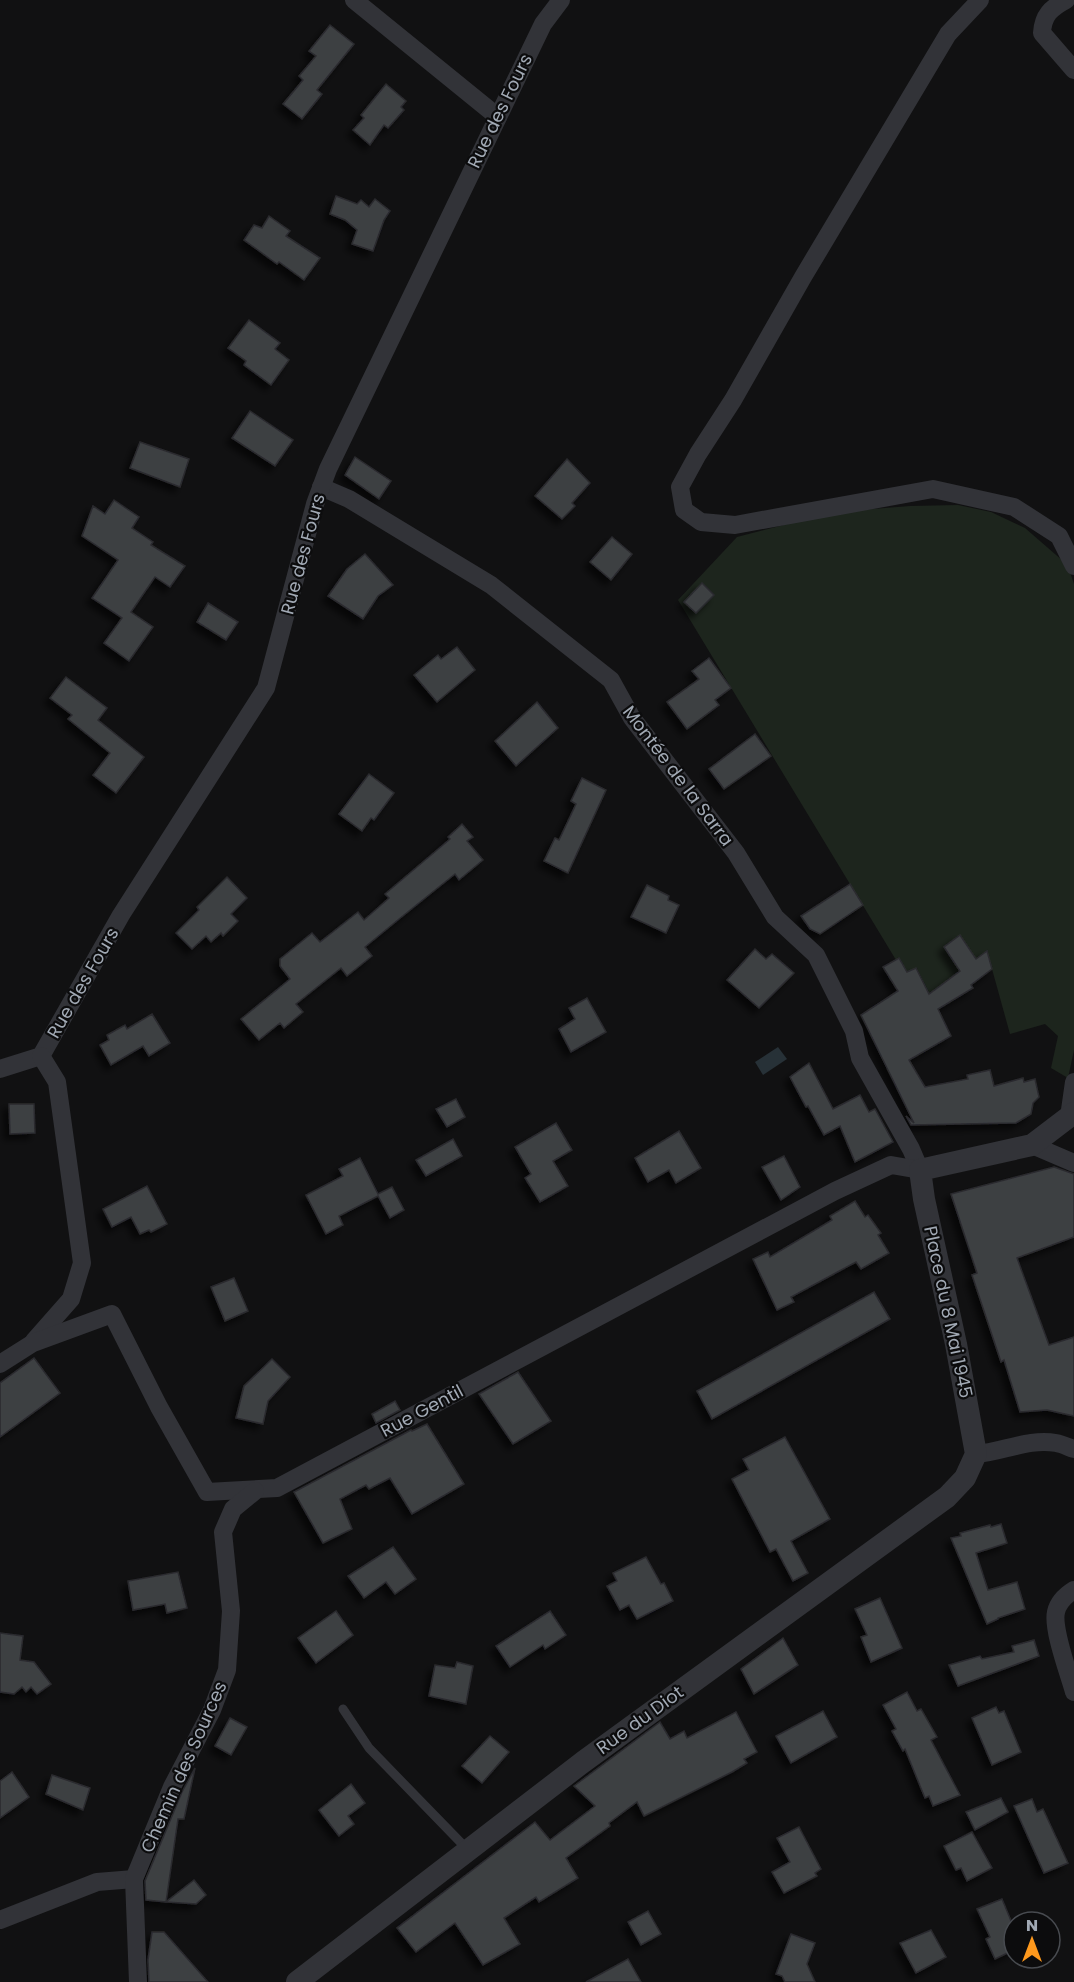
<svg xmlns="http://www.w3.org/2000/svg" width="1074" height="1982" viewBox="0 0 1074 1982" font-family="Poppins,sans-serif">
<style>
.green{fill:#1d251d}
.water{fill:#273137}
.building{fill:#3d3f43;stroke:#2b2b2f;stroke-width:1.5;filter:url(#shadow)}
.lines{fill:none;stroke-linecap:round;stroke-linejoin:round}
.service{stroke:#323338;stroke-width:9}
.minor{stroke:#323338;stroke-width:18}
.tertiary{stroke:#323338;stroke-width:22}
.labels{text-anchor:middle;stroke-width:4.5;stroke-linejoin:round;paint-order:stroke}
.street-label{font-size:18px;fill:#a1a9b4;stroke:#0c0c0d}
</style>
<defs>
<filter id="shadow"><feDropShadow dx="-5.5" dy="5.5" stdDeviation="3" flood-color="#0009"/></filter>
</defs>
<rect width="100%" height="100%" fill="#111112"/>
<path class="green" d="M958 505 991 512 1025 528 1063 561 1069 569 1074 584V1050L1068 1078 1051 1068 1058 1036 1045 1024 1010 1034 987 951 929 994 917 968 907 972 896 960 678 600 737 537 835 512 910 506Z"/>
<path class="water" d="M778 1047 787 1059 763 1075 755 1062Z"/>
<g class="building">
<path d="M330 25 354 44 317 90 322 94 302 119 283 104 303 80 299 76 316 56 309 51Z"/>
<path d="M386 84 406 101 401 107 404 110 388 128 384 125 370 145 353 130 364 118 361 115Z"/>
<path d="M336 196 357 204 361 200 369 207 375 199 390 211 384 220 373 251 352 244 357 230 345 220 330 214Z"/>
<path d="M269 216 290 231 286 236 320 258 304 280 279 262 277 264 244 240 254 225 262 228Z"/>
<path d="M249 320 280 343 275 349 289 360 271 385 244 365 246 361 228 348Z"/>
<path d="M250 411 293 440 275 466 232 438Z"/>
<path d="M140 442 189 459 180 487 130 468Z"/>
<path d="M355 457 391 481 379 499 345 475Z"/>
<path d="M567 459 590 483 572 503 575 506 562 519 535 496Z"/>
<path d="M114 500 139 517 132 528 153 542 151 545 185 566 170 587 155 577 131 612 153 627 129 661 104 643 122 618 92 598 118 560 82 536 93 506 105 514Z"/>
<path d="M612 537 632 554 611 580 590 562Z"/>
<path d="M365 554 393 585 378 596 363 619 328 596 347 569Z"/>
<path d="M702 583 714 595 696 613 684 602Z"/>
<path d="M208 603 238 622 226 640 197 622Z"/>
<path d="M457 647 475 670 437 702 414 675 438 655 441 659Z"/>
<path d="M709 658 731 688 715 700 719 705 687 729 667 702 699 679 692 671Z"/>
<path d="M66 677 107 708 98 720 144 757 116 793 93 775 110 753 68 719 72 715 50 698Z"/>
<path d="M537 702 558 728 516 766 495 741Z"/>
<path d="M755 734 771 756 724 789 709 769Z"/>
<path d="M369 774 394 793 374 820 371 818 362 831 339 814Z"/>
<path d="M582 778 606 790 568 873 544 861 555 838 559 840 576 804 571 801Z"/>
<path d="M462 824 473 837 467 841 483 860 459 880 455 874 404 915 365 947 372 956 347 976 341 968 296 1004 303 1012 284 1028 280 1023 259 1040 241 1019 290 979 280 966V959L312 933 320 942 358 912 364 920 389 898 385 894 450 839 448 837Z"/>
<path d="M227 877 247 898 231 914 238 921 223 936 221 933 211 942 206 936 192 949 176 933 199 910 197 907Z"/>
<path d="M850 884 863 905 820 934 810 929 801 916Z"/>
<path d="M647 885 669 896 668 900 679 905 666 933 631 917Z"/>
<path d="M960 935 976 959 987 951 992 969 971 985 973 988 938 1009 951 1036 909 1060 925 1087 968 1079 967 1075 990 1070 994 1086 1023 1078 1024 1082 1035 1079 1039 1097 1033 1103 1031 1114 1016 1123 911 1125 906 1116 914 1123 861 1015 898 991 883 967 899 958 907 972 916 968 929 994 960 971 944 947Z"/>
<path d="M755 949 766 959 772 954 794 973 759 1008 727 980Z"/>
<path d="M587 998 606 1032 571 1052 559 1029 575 1019 569 1008Z"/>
<path d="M152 1014 170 1043 149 1056 143 1046 111 1065 100 1045 109 1040 107 1035 125 1025 127 1029Z"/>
<path d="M809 1063 833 1109 860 1095 869 1112 875 1109 893 1142 855 1162 840 1126 824 1135 808 1106 806 1107 790 1077Z"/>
<path d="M456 1099 465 1117 447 1127 436 1109Z"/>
<path d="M9 1104H34L35 1133 10 1134Z"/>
<path d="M556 1123 572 1150 553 1161 568 1186 540 1202 525 1178 531 1174 515 1147Z"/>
<path d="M679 1131 701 1168 676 1183 669 1170 648 1182 635 1158Z"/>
<path d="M453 1139 462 1156 426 1176 416 1160Z"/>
<path d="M784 1156 800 1187 781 1200 762 1167Z"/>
<path d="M360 1158 378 1194 392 1187 404 1210 390 1218 378 1196 339 1216 343 1225 326 1234 306 1195 343 1176 339 1169Z"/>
<path d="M1054 1167 1074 1174V1237L1017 1258 1049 1345 1074 1337V1416L1047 1410 1020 1412 1004 1360 1001 1362 972 1275 977 1273 951 1194Z"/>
<path d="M147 1186 167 1224 151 1232 149 1230 140 1234 131 1217 112 1227 103 1209Z"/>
<path d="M855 1201 865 1217 868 1215 881 1233 878 1235 889 1253 861 1269 856 1262 791 1297 794 1302 777 1310 753 1259 768 1252 770 1257 832 1220 830 1216Z"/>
<path d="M234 1278 248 1311 225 1321 211 1287Z"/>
<path d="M874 1292 890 1319 712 1419 697 1391Z"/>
<path d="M34 1358 60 1393 0 1437V1383Z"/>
<path d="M272 1359 290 1377 268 1401 263 1424 236 1418 244 1386Z"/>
<path d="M518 1372 551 1421 513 1444 479 1394Z"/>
<path d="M395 1401 400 1410 376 1423 372 1414Z"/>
<path d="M427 1424 464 1484 412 1514 390 1478 369 1489 366 1485 340 1499 352 1529 323 1543 294 1492 411 1430 412 1431Z"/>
<path d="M785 1437 830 1519 791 1541 808 1573 793 1581 776 1549 770 1552 732 1479 749 1470 743 1459Z"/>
<path d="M1001 1524 1007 1543 976 1553 988 1590 1017 1582 1025 1609 998 1618V1619L987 1624 951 1538 961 1536 960 1533 990 1525 991 1527Z"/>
<path d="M393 1547 416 1579 395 1594 386 1582 364 1598 348 1576Z"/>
<path d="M646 1557 661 1584 664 1583 673 1601 637 1619 629 1605 620 1610 607 1586 617 1581 613 1573Z"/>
<path d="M178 1572 187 1608 167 1613 165 1604 133 1610 128 1581Z"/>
<path d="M880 1598 902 1648 871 1662 861 1637 867 1635 855 1609Z"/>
<path d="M336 1611 353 1635 316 1663 298 1638Z"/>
<path d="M550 1611 566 1635 545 1649 543 1645 510 1667 496 1646Z"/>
<path d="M0 1633 23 1636 20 1660 34 1662 51 1684 37 1694 31 1687 26 1692 22 1687 14 1694 0 1692Z"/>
<path d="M783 1638 798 1665 754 1694 741 1669Z"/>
<path d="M1034 1640 1039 1656 958 1686 949 1665 980 1656 982 1659 1014 1652 1012 1646Z"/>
<path d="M457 1662 473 1666 466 1704 429 1696 435 1665 455 1668Z"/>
<path d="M907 1692 917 1711 921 1709 937 1737 931 1740 960 1795 933 1806 929 1796 925 1798 905 1749 903 1751 892 1731 896 1729 883 1705Z"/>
<path d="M996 1707 999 1713 1004 1711 1021 1752 992 1765 972 1718Z"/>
<path d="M823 1711 837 1737 791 1763 776 1736Z"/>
<path d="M736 1712 757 1752 744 1759 747 1763 732 1772 644 1816 637 1802 609 1823 610 1826 566 1858 578 1878 539 1902 536 1897 504 1918 520 1944 483 1965 455 1923 416 1952 397 1928 535 1822 550 1840 595 1806 574 1786 660 1722 670 1739 684 1731 687 1738Z"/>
<path d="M230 1718 247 1727 231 1755 215 1746Z"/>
<path d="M490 1736 509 1752 482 1783 462 1766Z"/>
<path d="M195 1768 184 1819H178L166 1902 146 1900 145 1881 182 1792Z"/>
<path d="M12 1772 29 1797 0 1818V1781Z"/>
<path d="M52 1775 90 1788 83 1810 46 1794Z"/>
<path d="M351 1784 365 1803 348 1816 354 1824 339 1836 319 1810Z"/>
<path d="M1001 1798 1008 1812 975 1830 966 1812Z"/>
<path d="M1032 1799 1037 1812 1043 1809 1068 1863 1044 1873 1014 1806Z"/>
<path d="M799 1827 821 1869 815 1873 817 1876 784 1893 772 1872 790 1862 777 1838Z"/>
<path d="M972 1832 992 1868 967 1881 961 1868 956 1870 944 1846Z"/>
<path d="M194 1880 206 1895 196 1904 166 1902Z"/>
<path d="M1002 1899 1014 1928V1950L995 1959 986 1939 990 1937 977 1909Z"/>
<path d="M648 1911 661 1934 641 1945 628 1922Z"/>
<path d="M931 1930 946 1957 916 1973 900 1943Z"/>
<path d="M152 1932H164L208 1982H149L148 1960Z"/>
<path d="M791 1934 815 1943 807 1964 815 1982H785L782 1976 776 1974Z"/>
<path d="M628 1959 641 1982H586Z"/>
</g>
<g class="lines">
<path class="service" d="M343 1709 369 1748 468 1850"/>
<g class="minor">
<path d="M354 0 498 117"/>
<path d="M980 0 948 34 803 277 733 400 698 454 680 487 684 510 701 522 735 525 933 489 1014 507 1059 536 1074 566"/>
<path d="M1066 0C1051 8 1043 15 1042 33L1074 70"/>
<path d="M321 487 349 499 491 585 611 680 632 718 736 853 775 917 816 955 854 1031 860 1058 911 1149 920 1170"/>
<path d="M0 1069 41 1056 121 915 266 688 315 504 328 469 543 24 561 0"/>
<path d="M1069 1117 1074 1082"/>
<path d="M1032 1145 1074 1163"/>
<path d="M34 1341 71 1299 82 1263 57 1082 41 1056"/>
<path d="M0 1364 33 1343 112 1314 159 1407 207 1492 277 1488 835 1191 891 1165 920 1170"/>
<path d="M976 1454C1003 1452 1029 1438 1056 1443 1062 1444 1068 1447 1074 1449"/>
<path d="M1074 1590C1066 1595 1058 1603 1056 1612 1052 1629 1069 1674 1074 1692"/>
<path d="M0 1920 97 1882 134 1879"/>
<path d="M138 1982 134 1879 172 1787 212 1710 227 1670 231 1611 223 1532 233 1509 255 1491"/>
</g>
<path class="tertiary" d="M297 1982 583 1762 947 1497 965 1478 976 1454 956 1344 924 1199 920 1170 1032 1145 1074 1113"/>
</g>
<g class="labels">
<g class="street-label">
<text transform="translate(500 111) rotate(-64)" y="6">Rue des Fours</text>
<text transform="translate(303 554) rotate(-75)" y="6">Rue des Fours</text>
<text transform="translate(678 776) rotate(53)" y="6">Montée de la Sarra</text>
<text transform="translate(83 983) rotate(-60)" y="6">Rue des Fours</text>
<text transform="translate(948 1312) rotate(78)" y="6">Place du 8 Mai 1945</text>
<text transform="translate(422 1411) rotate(-28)" y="6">Rue Gentil</text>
<text transform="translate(640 1720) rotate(-36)" y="6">Rue du Diot</text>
<text transform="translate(184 1767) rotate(-66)" y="6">Chemin des Sources</text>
</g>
</g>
<g transform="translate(1032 1940)"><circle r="28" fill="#0c0c0d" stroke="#484b50" stroke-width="1.5"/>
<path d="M0-4.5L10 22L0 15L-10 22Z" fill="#fe991d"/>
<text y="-9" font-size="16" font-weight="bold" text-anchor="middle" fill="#a1a9b4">N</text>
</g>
</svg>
